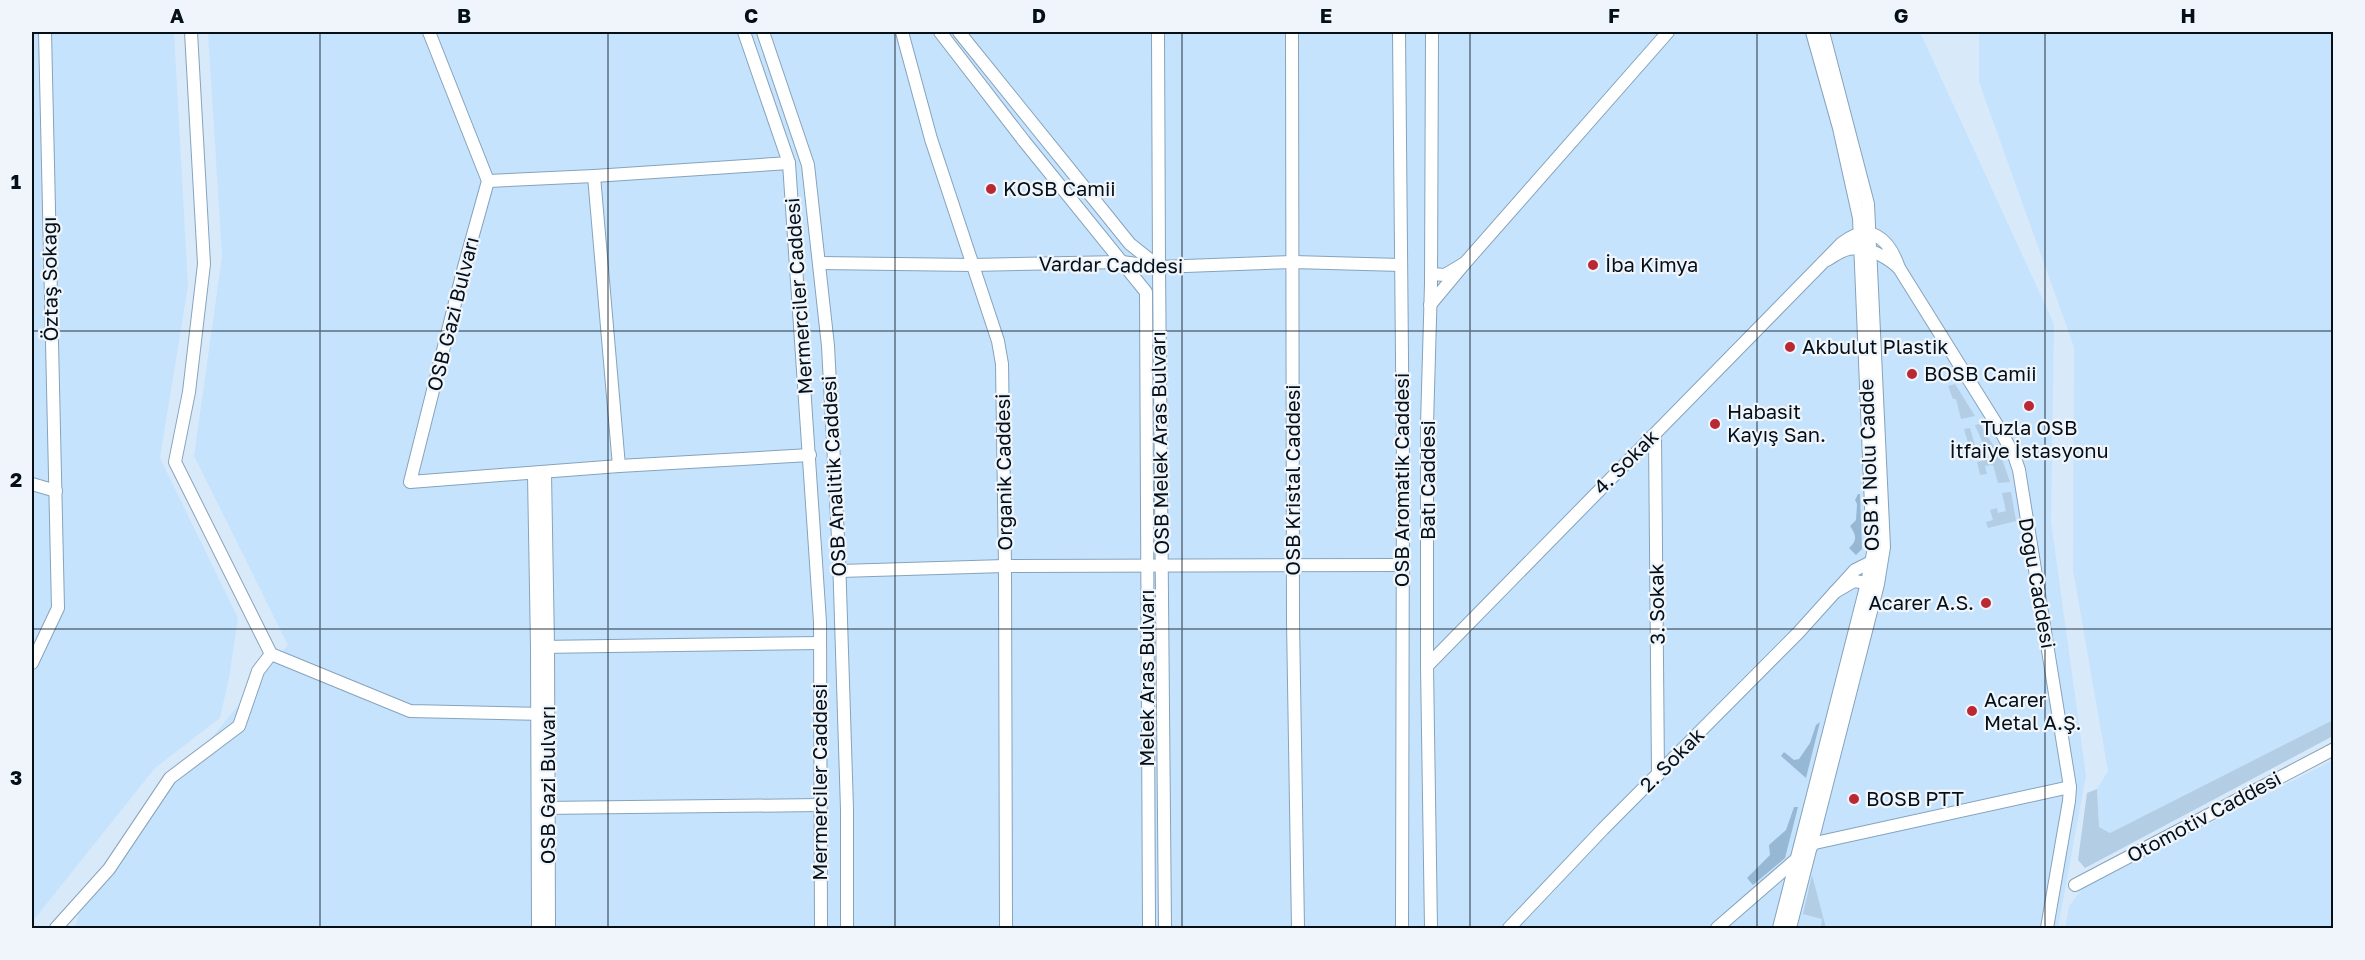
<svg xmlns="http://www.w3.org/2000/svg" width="2365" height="960" viewBox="0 0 2365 960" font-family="'Golos Text',sans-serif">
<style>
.built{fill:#c6e3fd}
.green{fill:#b2cde4}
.forest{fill:#97b8d4}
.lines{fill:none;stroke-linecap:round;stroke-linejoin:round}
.minor-casing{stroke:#86a3bc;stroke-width:14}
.minor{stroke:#fff;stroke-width:12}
.grid{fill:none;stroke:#050f18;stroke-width:1.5;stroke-opacity:0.55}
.poi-dot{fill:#ba2933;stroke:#eff5fb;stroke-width:2}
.labels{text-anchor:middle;stroke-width:4.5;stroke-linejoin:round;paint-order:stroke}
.poi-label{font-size:20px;fill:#050f18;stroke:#eff5fb;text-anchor:start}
.street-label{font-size:20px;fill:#050f18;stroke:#eff5fb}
.neatline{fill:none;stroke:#050f18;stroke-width:2}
.grid-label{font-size:20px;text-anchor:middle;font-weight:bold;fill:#050f18}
</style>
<rect width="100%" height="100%" fill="#d8eafa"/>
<g class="built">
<path d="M32 32H174L188 286 160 458 238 618 229 678 220 718 155 768 32 922Z"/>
<path d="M208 32H1920L2054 324 2051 521 2086 775 2058 928H75L84 893 288 645 194 456 222 257Z"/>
<path d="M1979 32H2333V720L2110 833 2099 827 2097 789 2108 771 2073 570 2074 347 1979 82Z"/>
<path d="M2333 760V928H2065L2069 906 2082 889Z"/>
</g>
<g class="green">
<path d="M1955 384 1975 416 1961 419 1956 399H1953L1948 386Z"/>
<path d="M1980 424 1995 448 1971 453 1964 429 1970 428 1975 446 1983 444 1975 425Z"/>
<path d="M2001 456 2010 482 1998 483 1993 465 1985 466 1987 474 1980 475 1977 462Z"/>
<path d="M2011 492 2016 521 1988 528 1986 522 1993 520 1990 510 1997 508 1998 513 2006 511 2002 493Z"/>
<path d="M2333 720V736L2085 868 2078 860 2087 793 2097 789 2099 827 2110 833Z"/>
<path d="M1812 875 1826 928 1821 926 1822 919 1803 914Z"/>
</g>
<g class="forest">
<path d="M1858 494H1860L1862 549 1856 555 1849 548C1858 540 1856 535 1850 526L1856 520 1857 504 1855 500Z"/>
<path d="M1820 722 1806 778 1781 756 1784 752 1794 760 1799 759 1810 743 1816 725Z"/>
<path d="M1794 807H1798L1785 858 1753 885 1747 878 1770 855 1769 845 1786 830Z"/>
</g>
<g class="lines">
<defs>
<g id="minor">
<path d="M191 32 204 264 189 392 175 462 271 654 410 711 547 714"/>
<path d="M429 32 488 181 464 267 410 482 619 466 810 455"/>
<path d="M744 32 789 163 820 622 821 928"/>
<path d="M763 32 808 165 828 346 839 557 847 809V928"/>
<path d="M902 32 931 139 998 341 1002 364 1005 566 1006 928"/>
<path d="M940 32 1024 141 1146 292 1149 928"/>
<path d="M959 32 1130 244 1159 267 1165 928"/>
<path d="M1158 32 1159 267"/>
<path d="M1292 32 1293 621 1298 928"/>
<path d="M1399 32 1403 466 1402 928"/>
<path d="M594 176 619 466"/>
<path d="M488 181 594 176 789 163"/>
<path d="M820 263 972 265 1122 262 1159 267 1293 262 1401 265"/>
<path d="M1465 263 1668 32"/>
<path d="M1899 268 1997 425 2014 455 2019 470 2070 787 2069 801 2047 928"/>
<path d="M1430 305 1465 263 1445 275 1431 274"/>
<path d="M1655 434 1658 775"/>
<path d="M545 473 548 645 549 928"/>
<path d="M534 474 537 647 538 928"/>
<path d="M32 484 56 491"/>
<path d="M840 571 1005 566 1402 565"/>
<path d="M1867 583 1854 581 1835 592 1855 570 1869 563 1878 567"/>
<path d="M541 647 820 643"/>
<path d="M32 663 58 608 45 32"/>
<path d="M1427 666 1842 243C1870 222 1889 238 1899 268 1887 257 1866 245 1849 249 1841 250 1834 256 1827 260"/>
<path d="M542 808 820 805"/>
<path d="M2075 885 2334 749"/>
<path d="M56 928 109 869 170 778 239 726 258 671 271 654"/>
<path d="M1431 928 1427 666V425L1431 284 1432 32"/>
<path d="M1509 928 1603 829 1798 633 1835 592"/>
<path d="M1717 928 1815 843 2070 787"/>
<path d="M1779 928 1867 583 1873 553 1859 218 1839 128 1812 32"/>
<path d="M1790 928 1878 584 1884 547 1868 204 1823 32"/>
</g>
</defs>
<use href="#minor" class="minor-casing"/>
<use href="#minor" class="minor"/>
</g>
<path class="grid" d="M320 32V928M608 32V928M895 32V928M1182 32V928M1470 32V928M1757 32V928M2045 32V928M32 331H2334M32 629H2334"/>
<g class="poi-dot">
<circle cx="991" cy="189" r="6"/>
<circle cx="1593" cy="265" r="6"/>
<circle cx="1790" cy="347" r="6"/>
<circle cx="1912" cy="374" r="6"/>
<circle cx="2029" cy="406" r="6"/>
<circle cx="1715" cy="424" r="6"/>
<circle cx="1986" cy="603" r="6"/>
<circle cx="1972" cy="711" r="6"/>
<circle cx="1854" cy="799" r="6"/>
</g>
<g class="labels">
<g class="poi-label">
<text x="1003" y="196">KOSB Camii</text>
<text x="1605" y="272">İba Kimya</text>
<text x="1802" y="354">Akbulut Plastik</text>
<text x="1924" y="381">BOSB Camii</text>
<text x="1727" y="419">Habasit<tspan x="1727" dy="23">Kayış San.</tspan></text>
<text x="2029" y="435" text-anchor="middle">Tuzla OSB<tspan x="2029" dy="23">İtfaiye İstasyonu</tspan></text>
<text x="1974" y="610" text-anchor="end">Acarer A.S.</text>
<text x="1984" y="707">Acarer<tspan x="1984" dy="23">Metal A.Ş.</tspan></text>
<text x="1866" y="806">BOSB PTT</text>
</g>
<g class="street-label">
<text transform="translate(1111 265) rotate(1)" y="7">Vardar Caddesi</text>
<text transform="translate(50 279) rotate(-91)" y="7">Öztaş Sokağı</text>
<text transform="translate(799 296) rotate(-94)" y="7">Mermerciler Caddesi</text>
<text transform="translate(453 314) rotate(-76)" y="7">OSB Gazi Bulvarı</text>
<text transform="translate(1160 443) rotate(-91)" y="7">OSB Melek Aras Bulvarı</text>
<text transform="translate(1626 462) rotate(-45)" y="7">4. Sokak</text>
<text transform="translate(1869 465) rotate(-92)" y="7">OSB 1 Nolu Cadde</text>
<text transform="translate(1004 472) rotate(-91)" y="7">Organik Caddesi</text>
<text transform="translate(834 476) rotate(-93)" y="7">OSB Analitik Caddesi</text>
<text transform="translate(1293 480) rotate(-90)" y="7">OSB Kristal Caddesi</text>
<text transform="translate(1402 480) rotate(-90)" y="7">OSB Aromatik Caddesi</text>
<text transform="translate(1428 480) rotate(-90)" y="7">Batı Caddesi</text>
<text transform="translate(2037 583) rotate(80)" y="7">Doğu Caddesi</text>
<text transform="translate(1657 604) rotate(-91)" y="7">3. Sokak</text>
<text transform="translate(1147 678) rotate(-90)" y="7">Melek Aras Bulvarı</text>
<text transform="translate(1672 760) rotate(-45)" y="7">2. Sokak</text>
<text transform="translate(820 782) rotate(-90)" y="7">Mermerciler Caddesi</text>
<text transform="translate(548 785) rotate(-90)" y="7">OSB Gazi Bulvarı</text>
<text transform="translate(2204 817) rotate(-28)" y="7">Otomotiv Caddesi</text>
</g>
</g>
<rect width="2365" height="960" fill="none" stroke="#eff5fb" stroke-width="66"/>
<rect x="33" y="33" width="2299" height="894" class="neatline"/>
<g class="grid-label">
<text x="177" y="23">A</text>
<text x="464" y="23">B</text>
<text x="751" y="23">C</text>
<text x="1039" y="23">D</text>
<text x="1326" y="23">E</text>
<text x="1614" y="23">F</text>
<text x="1901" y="23">G</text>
<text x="2188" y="23">H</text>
<text x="16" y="189">1</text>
<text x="16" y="487">2</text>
<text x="16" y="785">3</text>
</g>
</svg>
